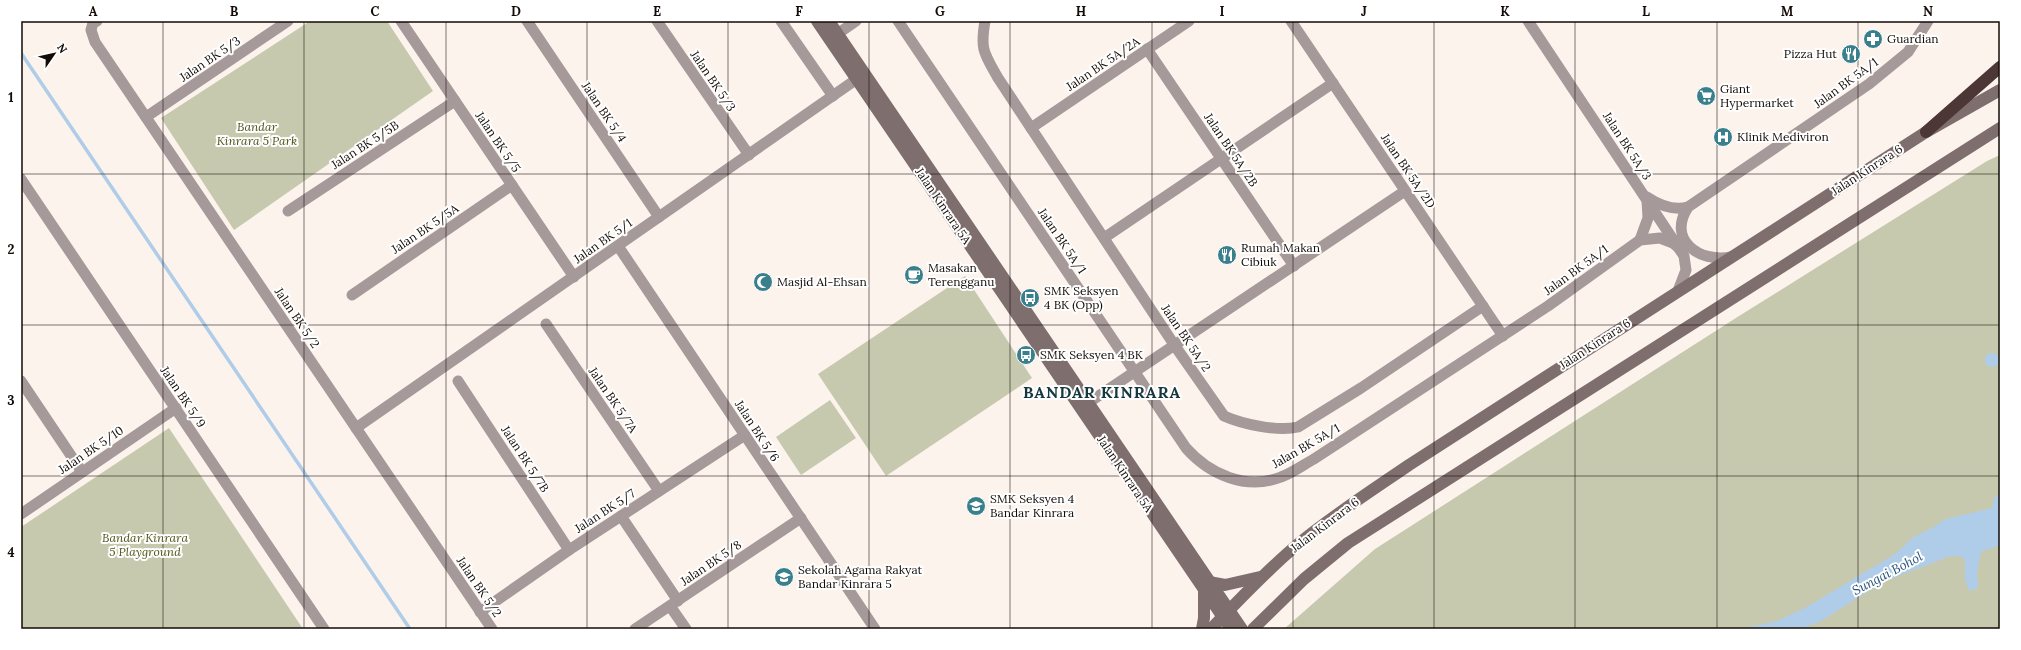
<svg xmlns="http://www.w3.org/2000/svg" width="2021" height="650" viewBox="0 0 2021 650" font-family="Lora,serif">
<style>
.green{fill:#c7c9ae}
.water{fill:#afcce8}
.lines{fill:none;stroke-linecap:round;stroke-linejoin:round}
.stream{stroke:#afcce8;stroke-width:3.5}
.street{stroke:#a69999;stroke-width:11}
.secondary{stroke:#7f6e6e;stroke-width:12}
.highway{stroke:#4c3636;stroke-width:12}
.grid{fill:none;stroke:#130b07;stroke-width:1;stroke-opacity:0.55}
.labels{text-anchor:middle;stroke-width:4;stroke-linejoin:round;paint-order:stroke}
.poi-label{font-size:12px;fill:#130b07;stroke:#fff;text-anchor:start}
.street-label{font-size:12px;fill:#130b07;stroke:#fff}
.park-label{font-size:12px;font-style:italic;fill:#515317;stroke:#fff}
.water-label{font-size:13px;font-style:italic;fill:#275379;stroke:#fff}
.district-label{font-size:16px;font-weight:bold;letter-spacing:1px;fill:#16373d;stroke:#fff}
.neatline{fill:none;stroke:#130b07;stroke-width:1.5}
.grid-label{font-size:13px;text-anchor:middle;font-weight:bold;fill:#130b07}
</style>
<rect width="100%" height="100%" fill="#fdf3ed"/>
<g class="green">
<path d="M310 21H387L433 91 234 230 161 118Z"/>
<path d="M2000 155V629H1284L1375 549 1739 316 1987 161Z"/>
<path d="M965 276 1032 378 886 476 818 374Z"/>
<path d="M830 400 856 438 801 475 776 437Z"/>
<path d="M169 428 303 629H21V527Z"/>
</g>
<g class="water">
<circle cx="1992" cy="360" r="7"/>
<path d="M2000 494V545L1981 552 1977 572 1978 588 1969 591 1965 579V560L1960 556H1950L1883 582 1819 622 1800 629H1741L1777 621 1805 608 1895 554 1912 538 1930 529 1946 519 1992 508 1994 498Z"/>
</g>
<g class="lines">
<path class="stream" d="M21 53 410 629"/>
<g class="street">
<path d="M97 21 93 23 91 30 95 42 492 629"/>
<path d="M401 21 574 277"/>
<path d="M527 21 659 217"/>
<path d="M657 21 749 155"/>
<path d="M781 21 833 96"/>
<path d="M898 21 1186 448C1209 474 1246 491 1281 477 1292 473 1303 465 1314 459L1548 306 1640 240 1660 238 1673 243 1679 248"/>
<path d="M985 21C980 50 984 53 998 78L1175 346 1224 416C1242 424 1278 432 1298 427L1361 388 1483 306"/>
<path d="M1291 21 1503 336"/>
<path d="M1528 21 1684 256 1686 270 1678 291"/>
<path d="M830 39 856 21"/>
<path d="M1147 49 1294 266"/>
<path d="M146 117 288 21"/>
<path d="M1031 128 1189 21"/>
<path d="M21 179 324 629"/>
<path d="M1647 197C1659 205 1673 211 1688 207"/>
<path d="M288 211 455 101"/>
<path d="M1104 238 1333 83"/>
<path d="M1640 240 1648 218 1647 200"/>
<path d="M618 246 875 629"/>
<path d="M1731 257C1699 263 1667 240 1688 207L1869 84 1908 52 1928 21"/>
<path d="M352 295 512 185"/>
<path d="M546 324 659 491"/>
<path d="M21 381 82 472"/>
<path d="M458 381 569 550"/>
<path d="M1082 407 1405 191"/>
<path d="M356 428 864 74"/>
<path d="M21 514 176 408"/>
<path d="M621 516 678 601"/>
<path d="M670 606 686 629"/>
<path d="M480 612 569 550 745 435"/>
<path d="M635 629 801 518"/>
</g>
<g class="secondary">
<path d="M817 21 1231 629"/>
<path d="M829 21 1242 629"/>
<path d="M1209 582 1225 585 1260 577"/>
<path d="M1202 629 1204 618V589"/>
<path d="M1211 629C1239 600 1266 571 1297 545 1332 516 1371 491 1409 465L1926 132 2000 90"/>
<path d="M1253 629 1304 579 1348 543 2000 128"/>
</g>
<path class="highway" d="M1926 132 2000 67"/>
</g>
<path class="grid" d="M163 21V629M304 21V629M446 21V629M587 21V629M728 21V629M869 21V629M1010 21V629M1152 21V629M1293 21V629M1434 21V629M1575 21V629M1717 21V629M1858 21V629M21 174H2000M21 325H2000M21 476H2000"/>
<defs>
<symbol id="pharmacy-disc" viewBox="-11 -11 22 22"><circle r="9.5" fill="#3a7f8c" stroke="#fff"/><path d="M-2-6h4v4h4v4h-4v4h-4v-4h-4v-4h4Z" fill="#fff"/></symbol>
<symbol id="restaurant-disc" viewBox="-11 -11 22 22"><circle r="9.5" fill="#3a7f8c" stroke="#fff"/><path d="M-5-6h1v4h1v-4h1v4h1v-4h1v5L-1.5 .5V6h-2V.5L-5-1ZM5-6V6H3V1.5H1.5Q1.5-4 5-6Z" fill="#fff"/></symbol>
<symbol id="supermarket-disc" viewBox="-11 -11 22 22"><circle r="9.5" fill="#3a7f8c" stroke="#fff"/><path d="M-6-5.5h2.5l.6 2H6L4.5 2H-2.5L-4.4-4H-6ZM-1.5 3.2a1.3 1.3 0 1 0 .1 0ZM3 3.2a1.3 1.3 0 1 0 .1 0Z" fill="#fff"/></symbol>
<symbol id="hospital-disc" viewBox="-11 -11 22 22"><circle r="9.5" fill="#3a7f8c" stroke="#fff"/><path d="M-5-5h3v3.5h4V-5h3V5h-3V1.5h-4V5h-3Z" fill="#fff"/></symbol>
<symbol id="cafe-disc" viewBox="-11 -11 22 22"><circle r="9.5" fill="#3a7f8c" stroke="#fff"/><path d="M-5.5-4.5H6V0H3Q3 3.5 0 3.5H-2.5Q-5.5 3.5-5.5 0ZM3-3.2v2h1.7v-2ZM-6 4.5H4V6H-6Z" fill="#fff"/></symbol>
<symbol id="mosque-disc" viewBox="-11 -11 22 22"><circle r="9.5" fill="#3a7f8c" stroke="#fff"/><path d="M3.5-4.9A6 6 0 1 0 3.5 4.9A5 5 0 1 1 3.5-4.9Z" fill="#fff"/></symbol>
<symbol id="bus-disc" viewBox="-11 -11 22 22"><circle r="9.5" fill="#3a7f8c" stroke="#fff"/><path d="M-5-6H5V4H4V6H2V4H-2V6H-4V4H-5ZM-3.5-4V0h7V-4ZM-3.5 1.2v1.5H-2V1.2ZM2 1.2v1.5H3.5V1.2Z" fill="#fff"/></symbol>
<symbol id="school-disc" viewBox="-11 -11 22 22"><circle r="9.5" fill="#3a7f8c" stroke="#fff"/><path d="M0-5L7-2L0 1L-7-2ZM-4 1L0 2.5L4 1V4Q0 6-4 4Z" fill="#fff"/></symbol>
</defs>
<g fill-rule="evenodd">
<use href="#pharmacy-disc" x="1862" y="28" width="22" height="22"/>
<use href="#restaurant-disc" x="1840" y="43" width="22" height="22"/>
<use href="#supermarket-disc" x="1695" y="85" width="22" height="22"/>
<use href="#hospital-disc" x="1712" y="126" width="22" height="22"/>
<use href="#restaurant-disc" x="1216" y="244" width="22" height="22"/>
<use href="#cafe-disc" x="903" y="264" width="22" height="22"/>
<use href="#mosque-disc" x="752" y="271" width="22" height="22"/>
<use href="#bus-disc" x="1019" y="287" width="22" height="22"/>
<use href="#bus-disc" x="1015" y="344" width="22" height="22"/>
<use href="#school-disc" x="965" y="495" width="22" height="22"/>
<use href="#school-disc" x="773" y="566" width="22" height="22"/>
</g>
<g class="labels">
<g class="poi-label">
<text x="1887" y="43">Guardian</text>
<text x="1837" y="58" text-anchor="end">Pizza Hut</text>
<text x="1720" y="93">Giant<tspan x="1720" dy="14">Hypermarket</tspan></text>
<text x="1737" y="141">Klinik Mediviron</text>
<text x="1241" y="252">Rumah Makan<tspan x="1241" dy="14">Cibiuk</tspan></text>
<text x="928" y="272">Masakan<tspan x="928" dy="14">Terengganu</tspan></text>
<text x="777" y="286">Masjid Al-Ehsan</text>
<text x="1044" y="295">SMK Seksyen<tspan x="1044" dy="14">4 BK (Opp)</tspan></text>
<text x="1040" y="359">SMK Seksyen 4 BK</text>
<text x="990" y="503">SMK Seksyen 4<tspan x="990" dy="14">Bandar Kinrara</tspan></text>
<text x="798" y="574">Sekolah Agama Rakyat<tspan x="798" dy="14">Bandar Kinrara 5</tspan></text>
</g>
<g class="street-label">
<text transform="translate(210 59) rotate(-34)" y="4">Jalan BK 5/3</text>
<text transform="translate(1103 64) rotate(-34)" y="4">Jalan BK 5A/2A</text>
<text transform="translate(713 81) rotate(56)" y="4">Jalan BK 5/3</text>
<text transform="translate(1846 83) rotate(-36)" y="4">Jalan BK 5A/1</text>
<text transform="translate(604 112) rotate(56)" y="4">Jalan BK 5/4</text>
<text transform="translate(498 142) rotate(56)" y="4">Jalan BK 5/5</text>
<text transform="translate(365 145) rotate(-33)" y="4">Jalan BK 5/5B</text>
<text transform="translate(1627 146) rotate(57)" y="4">Jalan BK 5A/3</text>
<text transform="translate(1231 150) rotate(56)" y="4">Jalan BK 5A/2B</text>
<text transform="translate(1867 170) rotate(-33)" y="4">Jalan Kinrara 6</text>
<text transform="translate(1408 171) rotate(56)" y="4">Jalan BK 5A/2D</text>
<text transform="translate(943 206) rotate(56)" y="4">Jalan Kinrara 5A</text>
<text transform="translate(425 229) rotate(-34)" y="4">Jalan BK 5/5A</text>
<text transform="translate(603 241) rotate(-35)" y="4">Jalan BK 5/1</text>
<text transform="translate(1062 241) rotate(56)" y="4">Jalan BK 5A/1</text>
<text transform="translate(1576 270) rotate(-36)" y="4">Jalan BK 5A/1</text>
<text transform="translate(297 318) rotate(56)" y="4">Jalan BK 5/2</text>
<text transform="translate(1186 338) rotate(56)" y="4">Jalan BK 5A/2</text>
<text transform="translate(1595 344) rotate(-33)" y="4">Jalan Kinrara 6</text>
<text transform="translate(183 397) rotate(56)" y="4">Jalan BK 5/9</text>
<text transform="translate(613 400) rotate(56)" y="4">Jalan BK 5/7A</text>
<text transform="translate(757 431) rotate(57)" y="4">Jalan BK 5/6</text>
<text transform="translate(1306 446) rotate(-30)" y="4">Jalan BK 5A/1</text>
<text transform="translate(91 450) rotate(-34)" y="4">Jalan BK 5/10</text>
<text transform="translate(525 459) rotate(57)" y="4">Jalan BK 5/7B</text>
<text transform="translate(1125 474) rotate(56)" y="4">Jalan Kinrara 5A</text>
<text transform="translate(605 511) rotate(-33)" y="4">Jalan BK 5/7</text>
<text transform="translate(1325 525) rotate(-37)" y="4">Jalan Kinrara 6</text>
<text transform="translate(711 563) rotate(-34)" y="4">Jalan BK 5/8</text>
<text transform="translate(479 587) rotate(56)" y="4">Jalan BK 5/2</text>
</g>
<g class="park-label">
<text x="257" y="131">Bandar<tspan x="257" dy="14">Kinrara 5 Park</tspan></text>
<text x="145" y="542">Bandar Kinrara<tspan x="145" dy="14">5 Playground</tspan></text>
</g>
<g class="water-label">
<text transform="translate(1887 573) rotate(-28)" y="5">Sungai Bohol</text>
</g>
<g class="district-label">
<text x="1102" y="398">BANDAR KINRARA</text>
</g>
</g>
<rect width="2021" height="650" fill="none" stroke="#ffffff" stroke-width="44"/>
<g transform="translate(54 54) rotate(56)" stroke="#ffffff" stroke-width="3" paint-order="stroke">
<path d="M0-3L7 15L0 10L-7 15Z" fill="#130b07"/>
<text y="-6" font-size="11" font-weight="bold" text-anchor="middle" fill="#130b07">N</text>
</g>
<rect x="22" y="22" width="1977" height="606" class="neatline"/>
<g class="grid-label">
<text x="93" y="16">A</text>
<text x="234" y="16">B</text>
<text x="375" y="16">C</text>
<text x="516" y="16">D</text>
<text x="657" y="16">E</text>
<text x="799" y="16">F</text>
<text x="940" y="16">G</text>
<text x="1081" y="16">H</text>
<text x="1222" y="16">I</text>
<text x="1364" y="16">J</text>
<text x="1505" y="16">K</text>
<text x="1646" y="16">L</text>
<text x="1787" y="16">M</text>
<text x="1928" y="16">N</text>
<text x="11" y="102">1</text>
<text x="11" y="254">2</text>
<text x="11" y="405">3</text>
<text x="11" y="557">4</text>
</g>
</svg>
